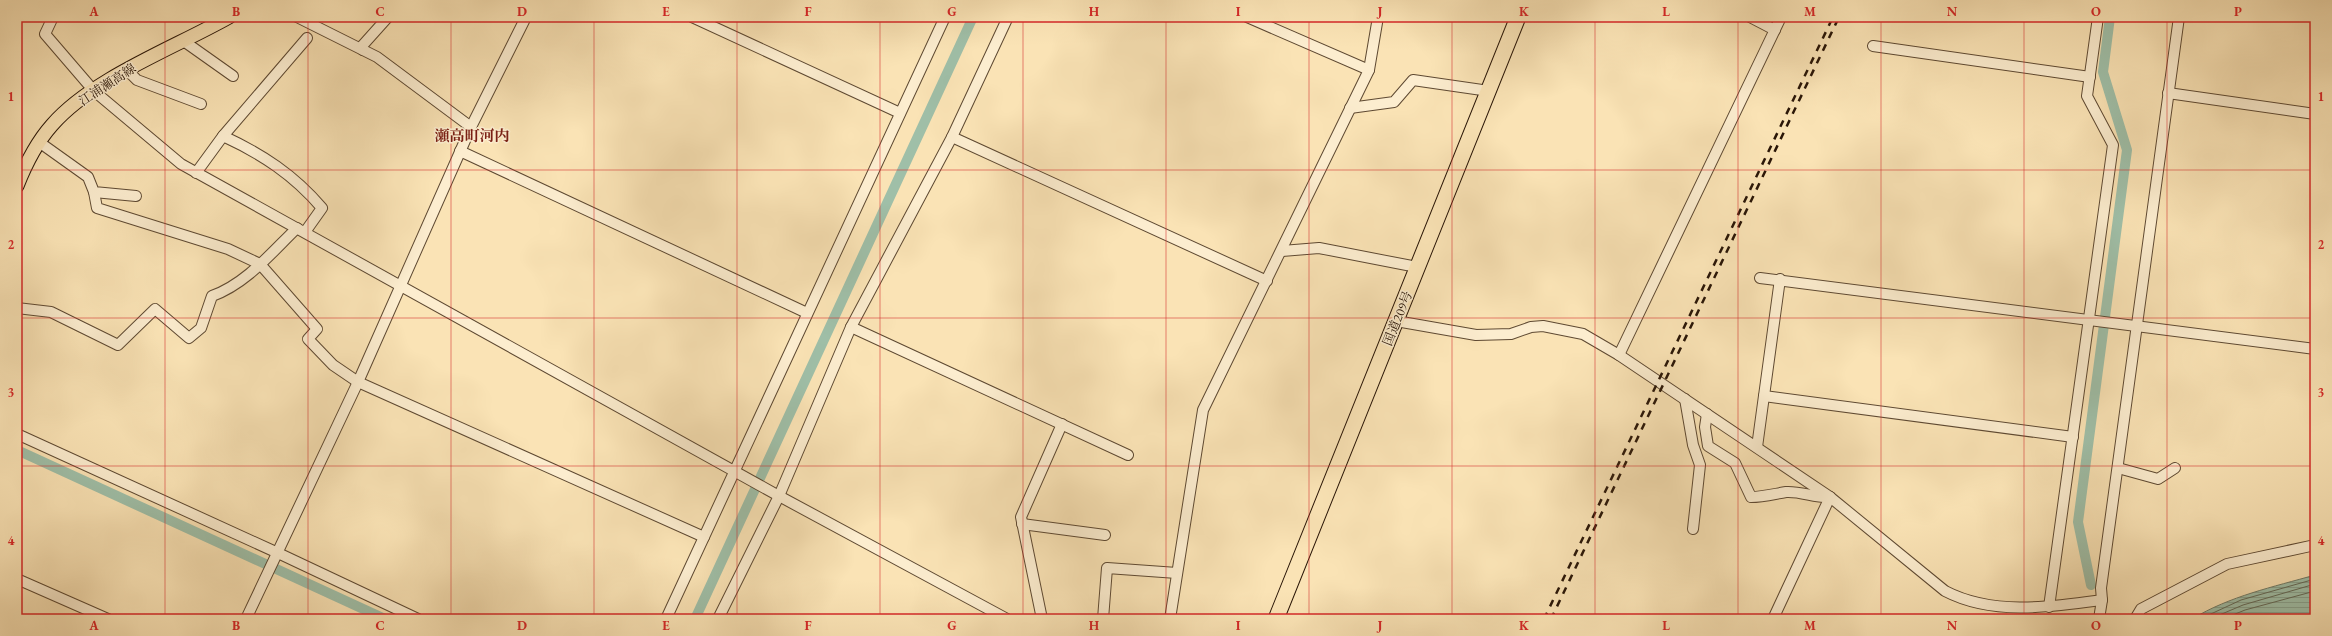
<svg xmlns="http://www.w3.org/2000/svg" width="2332" height="636" viewBox="0 0 2332 636" font-family="'EB Garamond','Noto Serif JP',serif">
<style>
.water{fill:url(#water-rules);stroke:#707b68}
.lines{fill:none;stroke-linecap:round;stroke-linejoin:round}
.shore{stroke:#646a58;stroke-width:1}
.canal{stroke:#9fbfa8;stroke-width:10}
.minor-casing{stroke:#5e4932;stroke-width:12}
.major-casing{stroke:#2a1607;stroke-width:15}
.highway-casing{stroke:#2a1607;stroke-width:17}
.minor{stroke:#fcedcf;stroke-width:10}
.major{stroke:#fae3b5;stroke-width:13}
.highway{stroke:#fae3b5;stroke-width:15}
.rail{stroke:#2a1607;stroke-width:2.5;stroke-dasharray:7 7;stroke-linecap:butt}
.grid{fill:none;stroke:#d62828;stroke-width:1;stroke-opacity:0.55}
.labels{text-anchor:middle;stroke-width:3;stroke-linejoin:round;paint-order:stroke}
.street-label{font-size:13px;fill:#2a1607;stroke:#fcedcf}
.quarter-label{font-size:15px;font-weight:bold;fill:#7a1f14;stroke:#fcedcf}
.neatline{fill:none;stroke:#d62828;stroke-width:1.5}
.grid-label{font-size:13px;text-anchor:middle;font-weight:bold;fill:#d62828}
</style>
<defs>
<pattern id="water-rules" width="6" height="5" patternUnits="userSpaceOnUse"><rect width="6" height="5" fill="#9fbfa8"/><path d="M0 2.5h6" fill="none" stroke="#89a38f"/></pattern>
</defs>
<rect width="100%" height="100%" fill="#fae3b5"/>
<filter id="stains"><feTurbulence type="fractalNoise" baseFrequency=".005" numOctaves="4"/><feColorMatrix values="0 0 0 0 .2 0 0 0 0 .09 0 0 0 0 .02 0 0 0 .5 -.17"/></filter>
<radialGradient id="worn" r=".72"><stop offset=".6" stop-color="#630" stop-opacity="0"/><stop offset="1" stop-color="#630" stop-opacity=".3"/></radialGradient>
<path class="water" d="M2315 575V619H2192C2230 596 2273 587 2315 575Z"/>
<g class="lines">
<g class="shore">
<path d="M2200 619 2241 600 2315 579"/>
<path d="M2210 619 2243 605 2315 584"/>
<path d="M2223 619 2245 610 2315 591"/>
</g>
<g class="canal">
<path d="M17 450 385 619"/>
<path d="M2091 585 2078 522 2127 150 2103 72 2110 17"/>
<path d="M695 619 973 17"/>
</g>
<defs>
<g id="minor">
<path d="M53 17 45 34 94 91 181 164 779 496 1007 619"/>
<path d="M297 17 377 57 471 127"/>
<path d="M692 17 900 113"/>
<path d="M1247 17 1369 70"/>
<path d="M1750 17 1775 30"/>
<path d="M185 42 233 76"/>
<path d="M1873 46 2090 77"/>
<path d="M363 50 362 46 388 17"/>
<path d="M127 70 137 80 201 104"/>
<path d="M2168 93 2315 114"/>
<path d="M1350 108 1394 102 1413 80 1489 91"/>
<path d="M223 136 307 38"/>
<path d="M952 137 1267 281"/>
<path d="M39 142 88 177 94 192 136 196"/>
<path d="M460 151 807 313"/>
<path d="M196 173 223 136C262 154 294 175 322 208L305 232"/>
<path d="M94 192 97 208 228 249 260 264 317 329 308 339 333 365 358 382 704 537"/>
<path d="M1282 251 1319 248 1417 267"/>
<path d="M1760 278 2315 349"/>
<path d="M17 308 51 312 118 345 155 309 189 338 201 328 212 296C246 284 272 252 297 228"/>
<path d="M1396 321 1476 335 1511 334 1531 327 1543 326 1583 334 1619 355 1830 497 1945 591C1993 616 2051 607 2102 600"/>
<path d="M851 327 1128 455"/>
<path d="M1619 355 1781 17"/>
<path d="M1764 396 2073 437"/>
<path d="M1685 399 1693 445 1700 465 1693 529"/>
<path d="M1707 414 1705 427 1708 446 1735 463 1751 497C1763 497 1774 494 1786 492 1801 491 1815 498 1830 497"/>
<path d="M17 434 278 553 418 619"/>
<path d="M1757 447 1780 279"/>
<path d="M2118 468 2158 479 2175 468"/>
<path d="M1022 524 1105 535"/>
<path d="M17 579 108 619"/>
<path d="M2049 607 2113 145 2087 96 2098 17"/>
<path d="M246 619 358 382 471 127 526 17"/>
<path d="M666 619 945 17"/>
<path d="M718 619 779 496 851 327 952 137 1008 17"/>
<path d="M1042 619 1021 517 1062 424"/>
<path d="M1103 619 1107 568 1177 573"/>
<path d="M1170 619 1203 410 1369 70 1378 17"/>
<path d="M1773 619 1830 497"/>
<path d="M2099 619 2102 600 2101 588 2179 17"/>
<path d="M2135 619 2141 609 2227 564 2315 545"/>
</g>
<path id="major" d="M17 186C26 163 36 143 52 125 93 78 174 48 229 17"/>
<path id="highway" d="M1276 619 1518 17"/>
</defs>
<use href="#minor" class="minor-casing"/>
<use href="#major" class="major-casing"/>
<use href="#highway" class="highway-casing"/>
<use href="#minor" class="minor"/>
<use href="#major" class="major"/>
<use href="#highway" class="highway"/>
<g class="rail">
<path d="M1544 619 1833 17"/>
<path d="M1551 619 1839 17"/>
</g>
</g>
<path class="grid" d="M165 17V619M308 17V619M451 17V619M594 17V619M737 17V619M880 17V619M1023 17V619M1166 17V619M1309 17V619M1452 17V619M1595 17V619M1738 17V619M1881 17V619M2024 17V619M2167 17V619M17 170H2315M17 318H2315M17 466H2315"/>
<g class="labels">
<g class="street-label">
<text transform="translate(107 84) rotate(-33)" y="5">江浦瀬高線</text>
<text transform="translate(1397 318) rotate(-68)" y="5">国道209号</text>
</g>
<g class="quarter-label">
<text x="472" y="141">瀬高町河内</text>
</g>
</g>
<rect width="2332" height="636" fill="none" stroke="#fae3b5" stroke-width="44"/>
<rect x="22" y="22" width="2288" height="592" class="neatline"/>
<g class="grid-label">
<text x="94" y="16">A</text>
<text x="236" y="16">B</text>
<text x="380" y="16">C</text>
<text x="522" y="16">D</text>
<text x="666" y="16">E</text>
<text x="808" y="16">F</text>
<text x="952" y="16">G</text>
<text x="1094" y="16">H</text>
<text x="1238" y="16">I</text>
<text x="1380" y="16">J</text>
<text x="1524" y="16">K</text>
<text x="1666" y="16">L</text>
<text x="1810" y="16">M</text>
<text x="1952" y="16">N</text>
<text x="2096" y="16">O</text>
<text x="2238" y="16">P</text>
<text x="11" y="101">1</text>
<text x="2321" y="101">1</text>
<text x="11" y="249">2</text>
<text x="2321" y="249">2</text>
<text x="11" y="397">3</text>
<text x="2321" y="397">3</text>
<text x="11" y="545">4</text>
<text x="2321" y="545">4</text>
<text x="94" y="630">A</text>
<text x="236" y="630">B</text>
<text x="380" y="630">C</text>
<text x="522" y="630">D</text>
<text x="666" y="630">E</text>
<text x="808" y="630">F</text>
<text x="952" y="630">G</text>
<text x="1094" y="630">H</text>
<text x="1238" y="630">I</text>
<text x="1380" y="630">J</text>
<text x="1524" y="630">K</text>
<text x="1666" y="630">L</text>
<text x="1810" y="630">M</text>
<text x="1952" y="630">N</text>
<text x="2096" y="630">O</text>
<text x="2238" y="630">P</text>
</g>
<rect width="100%" height="100%" filter="url(#stains)"/>
<rect width="100%" height="100%" fill="url(#worn)"/>
</svg>
